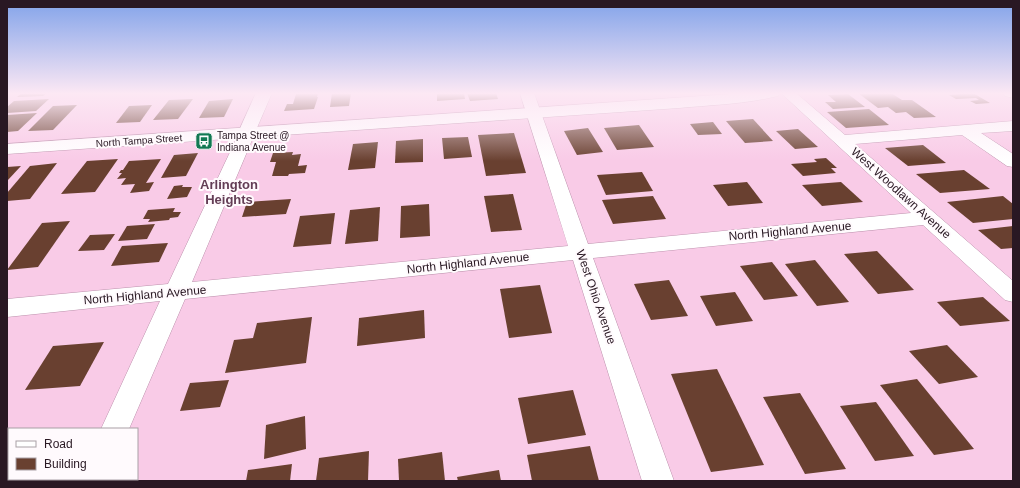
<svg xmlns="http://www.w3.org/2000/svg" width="1020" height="488" viewBox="0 0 1020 488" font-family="Arial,sans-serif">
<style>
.building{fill:#694030}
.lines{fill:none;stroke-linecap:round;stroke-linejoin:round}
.minor-casing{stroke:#bc91ac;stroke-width:1}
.tertiary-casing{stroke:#bc91ac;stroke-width:1}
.primary-casing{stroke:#bc91ac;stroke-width:1}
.minor{fill:#fff;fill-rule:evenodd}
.tertiary{fill:#fff;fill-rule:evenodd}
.primary{fill:#fff;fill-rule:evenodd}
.labels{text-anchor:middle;stroke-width:4;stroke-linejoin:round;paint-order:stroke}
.far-poi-label{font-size:10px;fill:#291823;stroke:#fffafd;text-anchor:start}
.far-street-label{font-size:10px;fill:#291823;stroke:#fffafd}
.street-label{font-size:12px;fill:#291823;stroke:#fffafd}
.neighbourhood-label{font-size:13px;font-weight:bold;fill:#633d55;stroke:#fffafd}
</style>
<rect width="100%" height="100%" fill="#f9cbe7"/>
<g class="building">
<path d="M22 93H47L43 96 17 97Z"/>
<path d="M305 93H318L317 97H318L314 109 284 111 287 104H293L296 94Z"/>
<path d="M332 93H351L349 106 330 107Z"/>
<path d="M437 93H464L465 99 437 101Z"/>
<path d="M467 93H496L498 99 470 101Z"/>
<path d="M858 93H891L902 100H912L936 117 914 118 906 112 896 113 888 107 878 108Z"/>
<path d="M960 93H973L990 103 976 104 970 101 979 100 976 98 956 99 949 95 961 94Z"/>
<path d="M848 94 865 107 833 109 825 102H836L828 95Z"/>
<path d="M49 99 36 111 7 113V107L14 101Z"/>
<path d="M193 99 178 119 153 120 169 100Z"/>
<path d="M233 99 224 117 199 118 209 101Z"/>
<path d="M77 105 53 130 28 131 53 106Z"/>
<path d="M152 105 140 122 116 123 129 106Z"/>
<path d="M869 109 889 125 846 128 827 112Z"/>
<path d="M37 113 18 131 7 132V115Z"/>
<path d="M753 119 773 141 745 143 726 121Z"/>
<path d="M713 122 722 134 698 135 690 124Z"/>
<path d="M639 125 654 147 617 150 604 128Z"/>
<path d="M588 128 603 152 577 155 564 131Z"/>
<path d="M798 129 818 147 795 149 776 131Z"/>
<path d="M514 133 526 173 486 176 478 135Z"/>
<path d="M468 137 472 157 444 159 442 138Z"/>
<path d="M423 139V162L395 163 396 141Z"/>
<path d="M378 142 375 168 348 170 353 144Z"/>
<path d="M923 145 946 163 908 166 885 148Z"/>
<path d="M293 152 292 155 301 154 298 166 307 165 305 173 289 174 288 176H272L276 162H270L273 153Z"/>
<path d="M198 153 186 176 161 178 174 155Z"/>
<path d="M826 158 837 168H831L836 173 803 176 791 164 817 162 814 159Z"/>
<path d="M118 159 95 192 61 194 87 161Z"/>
<path d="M161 159 146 183 154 182 149 191 130 193 135 184 121 185 126 178 117 179 122 173H119L121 170H123L129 161Z"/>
<path d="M57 163 30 199 7 201V193L30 166Z"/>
<path d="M21 166 7 181V167Z"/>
<path d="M964 170 990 189 940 193 916 174Z"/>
<path d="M642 172 653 191 606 195 597 175Z"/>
<path d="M747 182 763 203 728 206 713 185Z"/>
<path d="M841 182 863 202 822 206 802 185Z"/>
<path d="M183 185 182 187H192L187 197 167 199 174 186Z"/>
<path d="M513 194 522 230 491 232 484 196Z"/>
<path d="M653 196 666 219 613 224 602 200Z"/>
<path d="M1003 196 1013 204V219L973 223 947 202Z"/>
<path d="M291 199 286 214 242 217 247 202Z"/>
<path d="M429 204 430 236 400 238 401 206Z"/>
<path d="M380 207 378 241 345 244 350 210Z"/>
<path d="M175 208 173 212H181L178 217 170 218 169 220 148 222 150 219H143L148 210Z"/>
<path d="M335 213 331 244 293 247 300 216Z"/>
<path d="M70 221 38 267 7 270 42 223Z"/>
<path d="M155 224 147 239 118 241 127 226Z"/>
<path d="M1013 226V248L1001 249 978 230Z"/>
<path d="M115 234 104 250 78 251 90 235Z"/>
<path d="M168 243 159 262 111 266 122 246Z"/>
<path d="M877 251 914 290 878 294 844 254Z"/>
<path d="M815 260 849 302 817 306 785 264Z"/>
<path d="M772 262 798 296 764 300 740 266Z"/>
<path d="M669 280 688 316 651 320 634 284Z"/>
<path d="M540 285 552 333 509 338 500 289Z"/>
<path d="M735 292 753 321 716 326 700 296Z"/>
<path d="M983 297 1010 321 960 326 937 302Z"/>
<path d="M424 310 425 338 357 346 359 318Z"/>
<path d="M312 317 306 363 225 373 234 340 253 338 257 323Z"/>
<path d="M104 342 80 386 25 390 53 346Z"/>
<path d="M947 345 978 377 939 384 909 351Z"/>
<path d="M717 369 764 465 711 472 671 374Z"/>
<path d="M917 379 974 449 934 455 880 385Z"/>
<path d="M229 380 220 407 180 411 190 383Z"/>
<path d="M573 390 586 435 528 444 518 398Z"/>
<path d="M800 393 846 469 805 474 763 397Z"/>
<path d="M876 402 914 456 875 461 840 406Z"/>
<path d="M305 416 306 449 264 459 266 425Z"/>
<path d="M590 446 599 481H532L527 455Z"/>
<path d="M369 451 368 481H316L319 458Z"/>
<path d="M442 452 445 481H399L398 459Z"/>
<path d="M292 464 290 481H246L248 470Z"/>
<path d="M499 470 501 481H458L457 477Z"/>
</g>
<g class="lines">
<defs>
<g id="minor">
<path d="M520 93H534L588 244 911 213 781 93H796L845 135 1013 121V131L981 133 1013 154V167L1007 166 962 135 855 144 1013 281V302L1005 300 923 225 593 258 674 481H642L573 260 185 299 129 429H101L160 301 7 317V299L168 284 239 133 241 130 247 128 253 130 255 133 192 282 568 246Z"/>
<path d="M1003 93H1013V98L1005 96Z"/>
<path d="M78 479H109V481H77Z"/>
</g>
<path id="tertiary" d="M256 93H272L253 137 247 138 241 137 238 133Z"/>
<path id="primary" d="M745 93H781L778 96C746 104 712 105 679 108L7 154V144Z"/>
</defs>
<use href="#minor" class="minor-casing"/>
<use href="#tertiary" class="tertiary-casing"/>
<use href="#primary" class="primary-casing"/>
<use href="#minor" class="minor"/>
<use href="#tertiary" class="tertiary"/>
<use href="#primary" class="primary"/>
</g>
<linearGradient id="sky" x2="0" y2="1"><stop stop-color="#82a3ea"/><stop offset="0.58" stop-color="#fce8f4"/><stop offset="1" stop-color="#fce8f4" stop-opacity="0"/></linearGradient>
<rect width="1020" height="161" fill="url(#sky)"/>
<defs>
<symbol id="bus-square" viewBox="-11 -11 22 22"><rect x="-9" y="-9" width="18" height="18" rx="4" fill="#117952" stroke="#fffafd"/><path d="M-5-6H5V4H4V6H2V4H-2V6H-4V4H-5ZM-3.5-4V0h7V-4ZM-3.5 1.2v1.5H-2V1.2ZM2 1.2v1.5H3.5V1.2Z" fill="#fff"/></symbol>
</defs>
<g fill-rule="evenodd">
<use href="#bus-square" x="194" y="131" width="20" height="20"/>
</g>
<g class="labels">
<g class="far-poi-label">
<text x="217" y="139">Tampa Street @<tspan x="217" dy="12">Indiana Avenue</tspan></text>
</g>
<g class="far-street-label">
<text transform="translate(139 140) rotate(-4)" y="4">North Tampa Street</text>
</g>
<g class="street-label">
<text transform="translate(901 193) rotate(42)" y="4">West Woodlawn Avenue</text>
<text transform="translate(790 231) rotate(-5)" y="4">North Highland Avenue</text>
<text transform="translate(468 263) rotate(-6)" y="4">North Highland Avenue</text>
<text transform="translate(145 295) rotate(-5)" y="4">North Highland Avenue</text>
<text transform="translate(596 297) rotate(71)" y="4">West Ohio Avenue</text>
</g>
<g class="neighbourhood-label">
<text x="229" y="189">Arlington<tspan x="229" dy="15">Heights</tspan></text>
</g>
</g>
<rect width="1020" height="488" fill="none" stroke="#291823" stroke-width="16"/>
<rect x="8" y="428" width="130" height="52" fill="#fffafd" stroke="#a9a0a6"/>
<rect x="16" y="441" width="20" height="6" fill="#ffffff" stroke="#a9a0a6"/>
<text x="44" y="448" font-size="12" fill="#291823">Road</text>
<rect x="16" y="458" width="20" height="12" fill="#694030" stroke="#a9a0a6"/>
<text x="44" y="468" font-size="12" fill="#291823">Building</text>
</svg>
